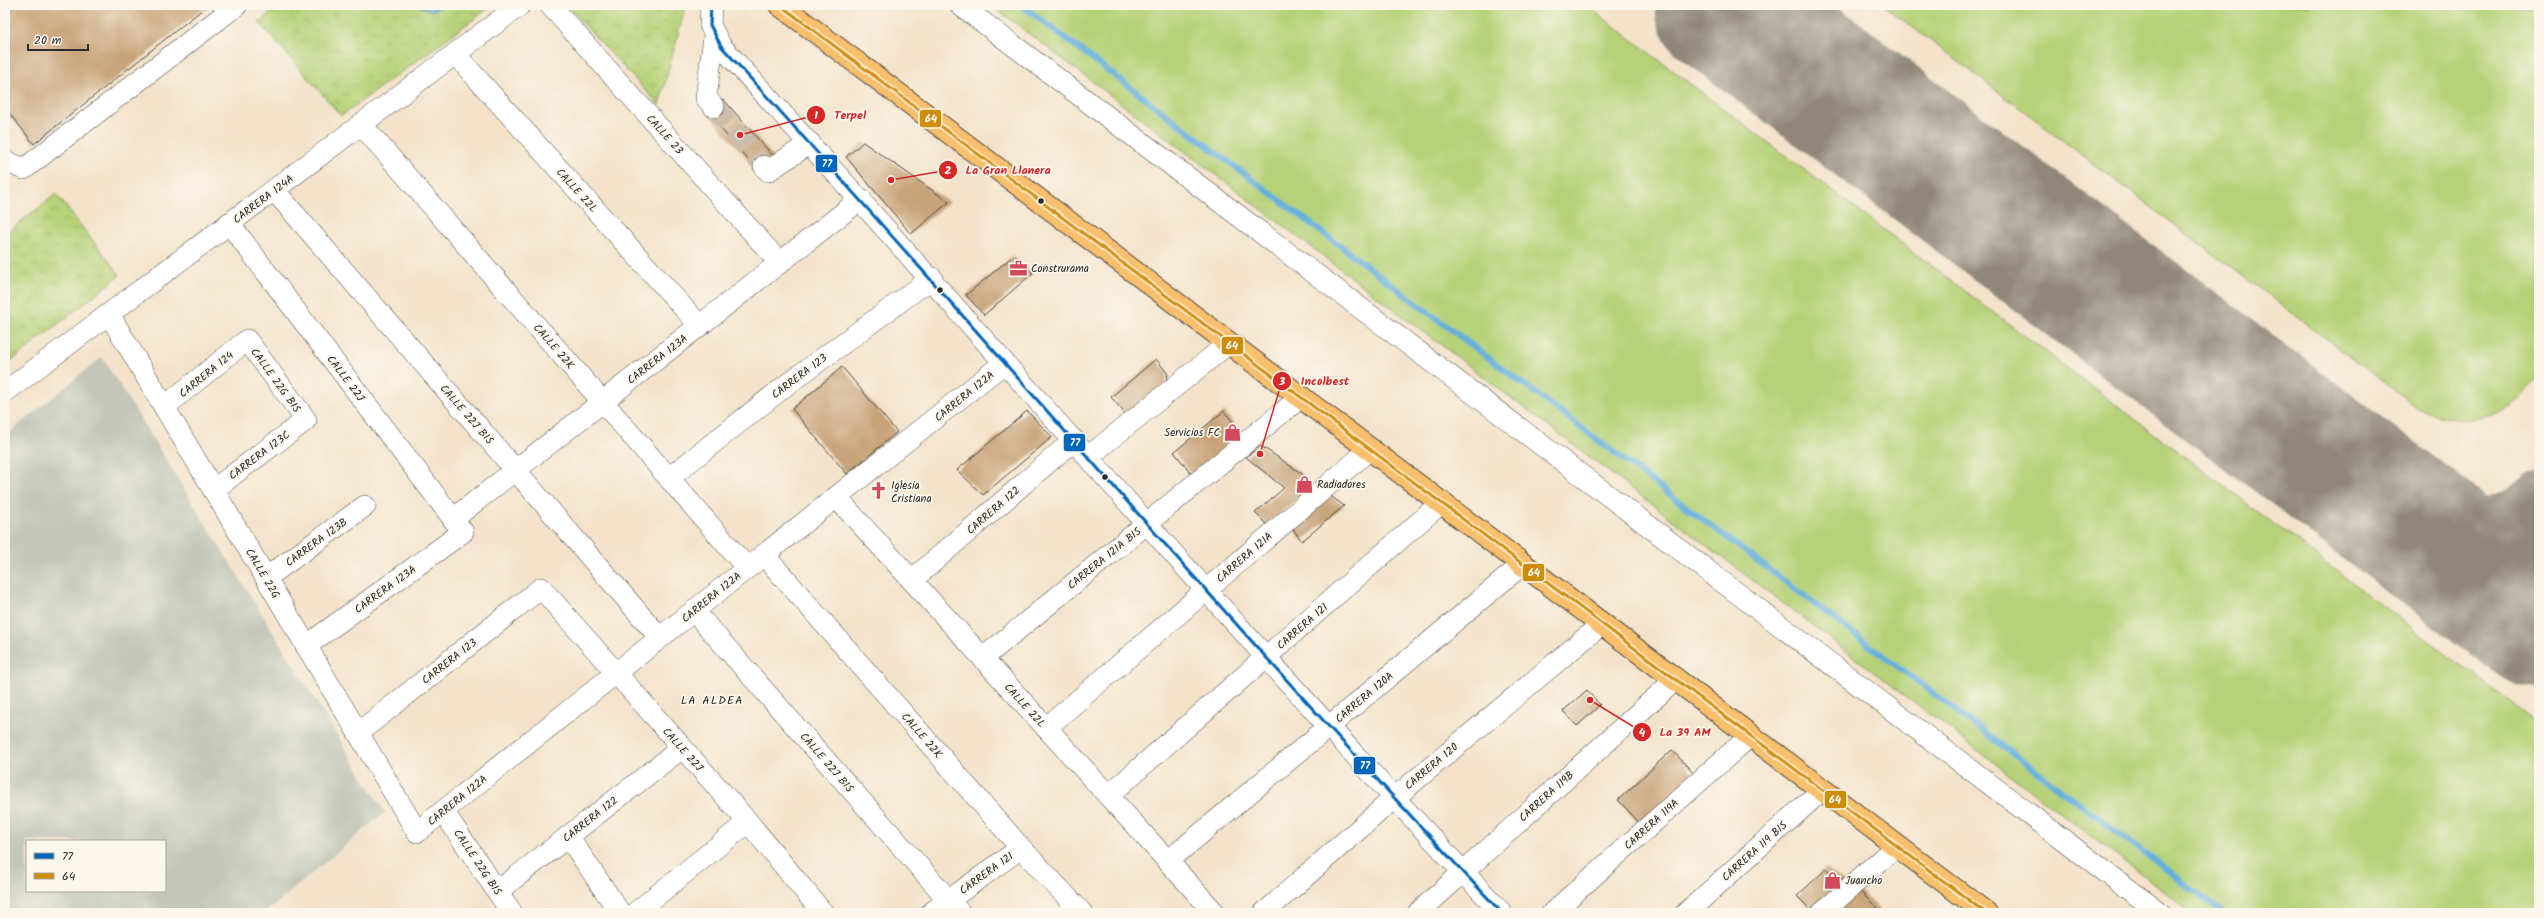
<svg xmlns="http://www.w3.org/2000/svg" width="2544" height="918" viewBox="0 0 2544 918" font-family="Kalam,sans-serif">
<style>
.industrial{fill:#c3c6b9;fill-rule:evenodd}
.green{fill:#b6d177;stroke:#707e51}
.park{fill:url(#park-crowns);stroke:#707e51}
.water{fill:url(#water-ripples);stroke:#466d84}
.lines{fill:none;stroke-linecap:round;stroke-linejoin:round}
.stream{stroke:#62afdc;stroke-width:6}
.taxiway{stroke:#90877a;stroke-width:54}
.runway{stroke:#90877a;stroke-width:136}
.building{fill:#c9a47a}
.minor-tunnel{stroke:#ccbeaa;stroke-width:21;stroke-dasharray:21 10;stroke-linecap:butt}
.minor-casing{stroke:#494743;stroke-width:22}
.major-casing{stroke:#494743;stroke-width:24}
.minor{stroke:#fff;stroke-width:21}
.major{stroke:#f8bf6c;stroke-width:22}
.bus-1-casing{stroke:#fbf7ec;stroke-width:6}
.bus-2-casing{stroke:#fbf7ec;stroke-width:6}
.bus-1{stroke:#0065bd;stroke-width:3}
.bus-2{stroke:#ce8d09;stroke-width:3}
.bus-dot{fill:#2b2b2b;stroke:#fbf7ec;stroke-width:1.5}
.labels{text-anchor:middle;stroke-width:3.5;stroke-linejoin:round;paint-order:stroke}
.street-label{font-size:11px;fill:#2b2b2b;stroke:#fbf7ec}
.poi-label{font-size:11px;fill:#2b2b2b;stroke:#fbf7ec;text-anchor:start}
.neighbourhood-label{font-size:12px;letter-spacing:1px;fill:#2b2b2b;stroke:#fbf7ec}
.leader{fill:none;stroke:#d62828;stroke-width:1.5}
.callout-dot{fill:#d62828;stroke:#fbf7ec;stroke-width:1.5}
.mark-label{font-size:12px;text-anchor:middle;font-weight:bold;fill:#fff}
.callout-label{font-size:12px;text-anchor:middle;font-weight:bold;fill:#d62828;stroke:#fbf7ec;stroke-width:3.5;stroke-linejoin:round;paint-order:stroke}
.line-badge{stroke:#fbf7ec;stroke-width:1.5}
.badge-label{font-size:11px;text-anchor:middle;font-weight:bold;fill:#fff}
</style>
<defs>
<pattern id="park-crowns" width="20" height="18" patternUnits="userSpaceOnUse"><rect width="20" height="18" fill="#b6d177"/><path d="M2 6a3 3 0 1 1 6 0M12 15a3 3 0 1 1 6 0" fill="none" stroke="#9db467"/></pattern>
<pattern id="water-ripples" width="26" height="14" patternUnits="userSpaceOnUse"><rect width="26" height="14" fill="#62afdc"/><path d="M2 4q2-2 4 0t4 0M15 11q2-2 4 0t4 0" fill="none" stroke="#518fb3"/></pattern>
</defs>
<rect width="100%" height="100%" fill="#fbf7ec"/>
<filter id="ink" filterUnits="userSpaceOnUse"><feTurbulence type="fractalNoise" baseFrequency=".025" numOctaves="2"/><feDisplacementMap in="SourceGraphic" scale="8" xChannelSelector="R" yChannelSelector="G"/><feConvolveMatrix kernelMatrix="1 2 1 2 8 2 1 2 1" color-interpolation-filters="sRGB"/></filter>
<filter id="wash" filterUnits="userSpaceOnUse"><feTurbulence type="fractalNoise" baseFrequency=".012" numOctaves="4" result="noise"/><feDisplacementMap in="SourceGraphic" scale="16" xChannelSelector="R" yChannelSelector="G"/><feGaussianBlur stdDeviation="0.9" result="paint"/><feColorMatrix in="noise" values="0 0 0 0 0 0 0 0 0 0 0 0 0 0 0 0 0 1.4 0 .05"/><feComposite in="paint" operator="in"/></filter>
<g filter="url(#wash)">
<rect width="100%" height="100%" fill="#f4e3ca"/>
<path class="industrial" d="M102 357 385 812 265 913H5V436ZM27 841H165V891H27Z"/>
<g class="green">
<path d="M991 5H1586L2539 724V913H2193Z"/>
<path d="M1883 5H2539V373C2532 382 2526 393 2518 400 2488 424 2451 424 2418 408Z"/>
</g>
<g class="park">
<path d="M280 5H493L341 116 259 22Z"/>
<path d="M566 5H686L659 105Z"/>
<path d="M56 194 120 275 5 366V234Z"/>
</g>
<path class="water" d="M416 5H446L431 11Z"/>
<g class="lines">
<path class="stream" d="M1021 5 2224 913"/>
<g class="taxiway">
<path d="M2396 513C2407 518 2418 524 2430 528 2461 538 2515 520 2539 499"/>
<path d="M2539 530 2536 557 2539 584"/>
</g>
<path class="runway" d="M1723 5 2539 621"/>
</g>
<g id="blocks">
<g class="building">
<path d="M5 5H208L34 144 5 108Z"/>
<path d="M723 99 774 157 758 171 707 113Z"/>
<path d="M863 142 949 202 911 234 846 157Z"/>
<path d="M1013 256 1033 273 984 315 966 295Z"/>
<path d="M1156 359 1168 374 1165 384 1127 416 1111 397Z"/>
<path d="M842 367 897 432 847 474 792 409Z"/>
<path d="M1027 411 1052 437 983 495 957 470Z"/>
<path d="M1224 411 1245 437 1195 478 1174 452Z"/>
<path d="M1261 446 1301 473 1312 486 1267 525 1255 513 1284 488 1246 457Z"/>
<path d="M1324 491 1344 506 1302 541 1287 522Z"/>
<path d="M1587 690 1600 705 1577 726 1563 711Z"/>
<path d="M1672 750 1698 778 1644 828 1618 800Z"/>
<path d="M1826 869 1848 883 1814 913 1797 896Z"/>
<path d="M1856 888 1881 911 1832 913Z"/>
</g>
</g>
</g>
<g filter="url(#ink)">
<use href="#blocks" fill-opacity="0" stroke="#494743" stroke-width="1"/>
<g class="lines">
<path class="minor-tunnel" d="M714 107 764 166"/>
<defs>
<g id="minor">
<path d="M550 5 780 263"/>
<path d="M711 5 710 25 721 46C983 333 1234 631 1502 913"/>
<path d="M960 5 2160 913"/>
<path d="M455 54 700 326"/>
<path d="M714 107 706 98 714 37"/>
<path d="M361 124 747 568"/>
<path d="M5 161 24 169 237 5"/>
<path d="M764 166 768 171 810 143"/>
<path d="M274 190 660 638"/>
<path d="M229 223 463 532 306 646"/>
<path d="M109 314 417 832 1004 363"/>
<path d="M5 392 520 5"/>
<path d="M164 407 247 340 306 420 213 490"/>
<path d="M1088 457 1229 343"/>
<path d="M669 478 789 383 932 278"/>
<path d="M836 497 1215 913"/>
<path d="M453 519 861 199"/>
<path d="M764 555 1021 848 1082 913"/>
<path d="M266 578 365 506"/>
<path d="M912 580 1074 440"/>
<path d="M694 611 960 913"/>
<path d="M983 658 1301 397"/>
<path d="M1046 728 1370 449"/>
<path d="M358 733 541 588 748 822 823 913"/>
<path d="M1108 796 1442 502"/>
<path d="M443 811 512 913"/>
<path d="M568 836 620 913"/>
<path d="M1168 861 1523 564"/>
<path d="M498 891 682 748"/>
<path d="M635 913 748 822"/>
<path d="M931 913 1021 848"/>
<path d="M1264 913 1393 799 1602 624"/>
<path d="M1418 913 1676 679"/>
<path d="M1552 913 1750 736"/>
<path d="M1686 913 1822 790"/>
<path d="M1822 913 1896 846"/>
</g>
<path id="major" d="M780 5 1986 913"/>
</defs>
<use href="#minor" class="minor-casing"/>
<use href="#major" class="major-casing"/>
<use href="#minor" class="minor"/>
<use href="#major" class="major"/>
<defs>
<path id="bus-1" d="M711 5 710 25 721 46C983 333 1234 631 1502 913"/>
<path id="bus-2" d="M780 5 1986 913"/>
</defs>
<use href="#bus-1" class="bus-1-casing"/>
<use href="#bus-2" class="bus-2-casing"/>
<use href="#bus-1" class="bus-1"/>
<use href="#bus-2" class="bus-2"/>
</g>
</g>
<defs>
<symbol id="office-bare" viewBox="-9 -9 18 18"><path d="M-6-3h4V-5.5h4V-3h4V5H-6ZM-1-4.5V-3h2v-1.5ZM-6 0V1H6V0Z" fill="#d1495b" stroke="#fbf7ec" stroke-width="2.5" paint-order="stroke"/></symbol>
<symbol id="shop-bare" viewBox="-9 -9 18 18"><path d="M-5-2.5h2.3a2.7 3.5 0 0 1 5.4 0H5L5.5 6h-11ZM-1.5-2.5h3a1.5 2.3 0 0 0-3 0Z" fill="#d1495b" stroke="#fbf7ec" stroke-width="2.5" paint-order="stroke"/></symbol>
<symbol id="church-bare" viewBox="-9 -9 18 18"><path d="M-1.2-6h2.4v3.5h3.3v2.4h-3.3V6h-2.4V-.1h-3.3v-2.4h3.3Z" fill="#d1495b" stroke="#fbf7ec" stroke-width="2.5" paint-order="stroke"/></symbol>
</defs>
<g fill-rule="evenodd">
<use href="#office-bare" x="1006" y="256" width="25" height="25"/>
<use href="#shop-bare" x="1220" y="420" width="25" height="25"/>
<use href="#shop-bare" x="1292" y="472" width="25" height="25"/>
<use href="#church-bare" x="866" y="478" width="25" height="25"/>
<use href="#shop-bare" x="1820" y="868" width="25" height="25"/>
</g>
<g class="bus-dot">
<circle cx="1041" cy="201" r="3.5"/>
<circle cx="940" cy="290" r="3.5"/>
<circle cx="1105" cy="477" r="3.5"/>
</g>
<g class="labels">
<g class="street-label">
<text transform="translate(665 134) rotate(48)" y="4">CALLE 23</text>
<text transform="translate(577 190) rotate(48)" y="4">CALLE 22L</text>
<text transform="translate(263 199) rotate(-37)" y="4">CARRERA 124A</text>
<text transform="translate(554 346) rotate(49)" y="4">CALLE 22K</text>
<text transform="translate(657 359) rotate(-38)" y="4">CARRERA 123A</text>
<text transform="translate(206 374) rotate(-39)" y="4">CARRERA 124</text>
<text transform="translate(799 376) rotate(-37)" y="4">CARRERA 123</text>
<text transform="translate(346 378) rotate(53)" y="4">CALLE 22J</text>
<text transform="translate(276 380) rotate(54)" y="4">CALLE 22G BIS</text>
<text transform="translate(964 396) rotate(-39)" y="4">CARRERA 122A</text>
<text transform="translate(467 414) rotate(49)" y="4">CALLE 22J BIS</text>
<text transform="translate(259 455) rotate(-37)" y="4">CARRERA 123C</text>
<text transform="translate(993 510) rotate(-41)" y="4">CARRERA 122</text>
<text transform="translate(316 542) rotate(-36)" y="4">CARRERA 123B</text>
<text transform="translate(1244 557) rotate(-41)" y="4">CARRERA 121A</text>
<text transform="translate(1104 558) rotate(-39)" y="4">CARRERA 121A BIS</text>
<text transform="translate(263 573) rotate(59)" y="4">CALLE 22G</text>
<text transform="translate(385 589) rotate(-36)" y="4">CARRERA 123A</text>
<text transform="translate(711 597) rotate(-39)" y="4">CARRERA 122A</text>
<text transform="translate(1302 626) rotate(-41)" y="4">CARRERA 121</text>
<text transform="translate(449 661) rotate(-38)" y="4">CARRERA 123</text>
<text transform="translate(1364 697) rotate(-40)" y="4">CARRERA 120A</text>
<text transform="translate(1025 705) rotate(48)" y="4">CALLE 22L</text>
<text transform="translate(922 735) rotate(49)" y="4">CALLE 22K</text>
<text transform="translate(683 749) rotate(48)" y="4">CALLE 22J</text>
<text transform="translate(827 762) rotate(49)" y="4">CALLE 22J BIS</text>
<text transform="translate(1431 766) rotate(-40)" y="4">CARRERA 120</text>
<text transform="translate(1546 796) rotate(-42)" y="4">CARRERA 119B</text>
<text transform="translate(457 800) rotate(-39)" y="4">CARRERA 122A</text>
<text transform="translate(590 819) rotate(-38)" y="4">CARRERA 122</text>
<text transform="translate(1651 824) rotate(-42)" y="4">CARRERA 119A</text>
<text transform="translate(1754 851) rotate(-42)" y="4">CARRERA 119 BIS</text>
<text transform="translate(478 862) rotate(56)" y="4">CALLE 22G BIS</text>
<text transform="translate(986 873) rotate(-36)" y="4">CARRERA 121</text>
</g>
<g class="poi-label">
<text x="1031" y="272">Construrama</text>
<text x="1220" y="436" text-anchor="end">Servicios FC</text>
<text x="1317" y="488">Radiadores</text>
<text x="891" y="489">Iglesia<tspan x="891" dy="13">Cristiana</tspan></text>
<text x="1845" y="884">Juancho</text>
</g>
<g class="neighbourhood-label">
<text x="712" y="704">LA ALDEA</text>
</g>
</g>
<path class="leader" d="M740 135L816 115M891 180L948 170M1260 454L1282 381M1590 700L1642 732"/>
<g class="callout-dot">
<circle cx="740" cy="135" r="4"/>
<circle cx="891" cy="180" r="4"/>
<circle cx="1260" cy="454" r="4"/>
<circle cx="1590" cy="700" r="4"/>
<circle cx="816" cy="115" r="10"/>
<circle cx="948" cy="170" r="10"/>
<circle cx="1282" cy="381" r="10"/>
<circle cx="1642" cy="732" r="10"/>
</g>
<g class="mark-label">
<text x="816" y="119">1</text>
<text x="948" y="174">2</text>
<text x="1282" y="385">3</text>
<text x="1642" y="736">4</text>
</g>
<g class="callout-label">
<text x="850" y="119">Terpel</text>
<text x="1008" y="174">La Gran Llanera</text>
<text x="1325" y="385">Incolbest</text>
<text x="1685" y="736">La 39 AM</text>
</g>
<g class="line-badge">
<rect x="919" y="109" width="23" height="19" rx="4" fill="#ce8d09"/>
<rect x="815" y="154" width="23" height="19" rx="4" fill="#0065bd"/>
<rect x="1221" y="336" width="23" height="19" rx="4" fill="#ce8d09"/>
<rect x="1063" y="433" width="23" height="19" rx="4" fill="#0065bd"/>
<rect x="1522" y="563" width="23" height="19" rx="4" fill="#ce8d09"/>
<rect x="1353" y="756" width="23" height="19" rx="4" fill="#0065bd"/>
<rect x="1824" y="790" width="23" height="19" rx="4" fill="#ce8d09"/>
</g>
<g class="badge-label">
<text x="931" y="122">64</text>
<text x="827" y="167">77</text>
<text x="1232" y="349">64</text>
<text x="1075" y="446">77</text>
<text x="1534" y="576">64</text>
<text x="1365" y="769">77</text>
<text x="1835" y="803">64</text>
</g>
<rect width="2544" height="918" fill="none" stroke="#fbf7ec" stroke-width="20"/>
<rect x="26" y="840" width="140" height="52" fill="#fbf7ec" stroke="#a8a59f"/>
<rect x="34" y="853" width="20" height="6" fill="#0065bd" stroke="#a8a59f"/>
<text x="62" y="860" font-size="12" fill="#2b2b2b">77</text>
<rect x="34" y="873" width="20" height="6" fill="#ce8d09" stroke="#a8a59f"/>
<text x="62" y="880" font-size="12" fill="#2b2b2b">64</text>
<path d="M28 44v6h60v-6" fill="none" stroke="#2b2b2b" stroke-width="2"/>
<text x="34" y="44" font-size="12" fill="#2b2b2b" stroke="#fbf7ec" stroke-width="3" paint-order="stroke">20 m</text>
</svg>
